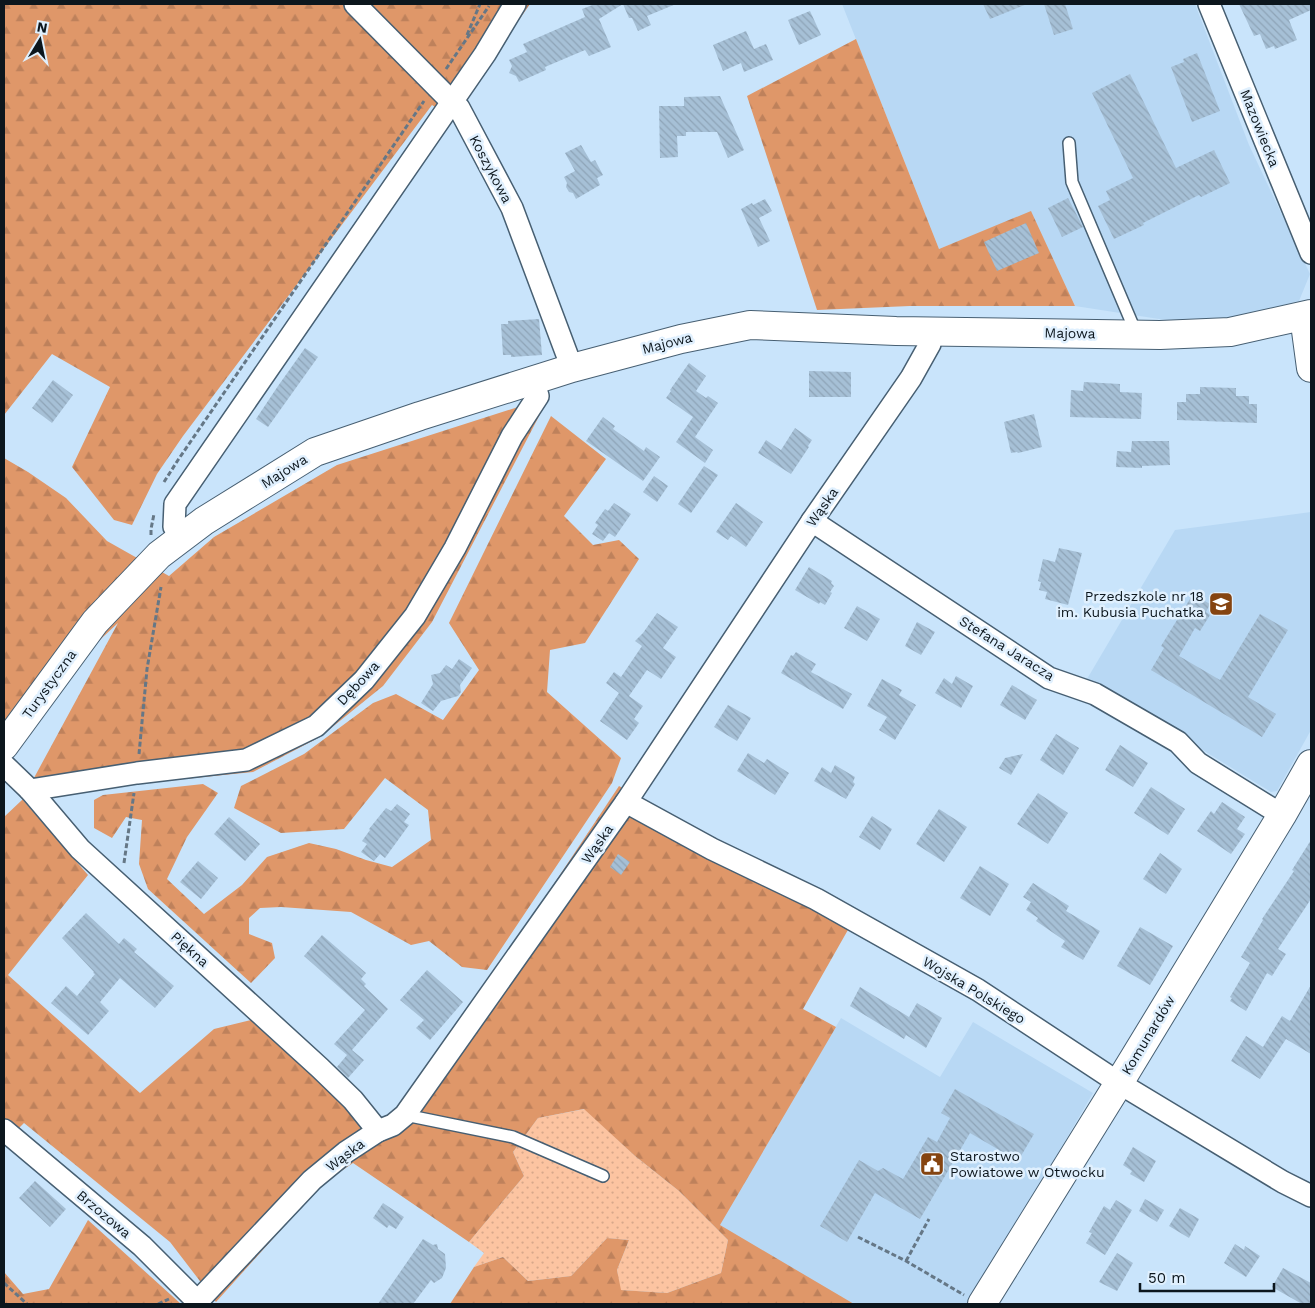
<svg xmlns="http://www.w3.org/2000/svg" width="1315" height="1308" viewBox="0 0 1315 1308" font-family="'Work Sans',sans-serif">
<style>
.built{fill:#b8d8f4}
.grass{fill:url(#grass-dots)}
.forest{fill:url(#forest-firs)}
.building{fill:url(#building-back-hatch)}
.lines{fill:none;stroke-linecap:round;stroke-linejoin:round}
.lane-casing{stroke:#475f72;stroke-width:14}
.street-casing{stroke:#475f72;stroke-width:24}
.secondary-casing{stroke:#475f72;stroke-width:30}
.path{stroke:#657786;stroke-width:3;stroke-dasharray:5 2.5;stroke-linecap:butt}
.lane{stroke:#fff;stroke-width:11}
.street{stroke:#fff;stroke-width:21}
.secondary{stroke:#fff;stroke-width:28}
.labels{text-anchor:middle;stroke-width:5;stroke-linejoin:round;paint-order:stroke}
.street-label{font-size:14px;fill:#0c161d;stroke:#e0f0fe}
.poi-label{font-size:14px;fill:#0c161d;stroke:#e0f0fe;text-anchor:end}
</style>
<defs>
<pattern id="grass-dots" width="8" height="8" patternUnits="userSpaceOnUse" patternTransform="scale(1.25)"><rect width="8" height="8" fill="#fcc4a1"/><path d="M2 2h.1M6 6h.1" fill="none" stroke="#d7a88a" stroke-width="1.8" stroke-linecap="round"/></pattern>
<pattern id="forest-firs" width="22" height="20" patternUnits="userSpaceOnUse" patternTransform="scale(1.25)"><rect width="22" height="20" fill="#df9769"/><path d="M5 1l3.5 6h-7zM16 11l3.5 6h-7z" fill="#be815b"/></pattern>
<pattern id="building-back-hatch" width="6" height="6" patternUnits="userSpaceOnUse" patternTransform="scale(1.25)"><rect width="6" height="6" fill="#a6c0d6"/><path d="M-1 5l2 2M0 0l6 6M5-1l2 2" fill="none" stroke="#8ea4b7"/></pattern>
</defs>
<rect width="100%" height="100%" fill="#c9e4fb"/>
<g class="built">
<path d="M842 4H1195L1249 145 1310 274 1299 301 1238 317 1172 321 1075 306 1031 212 939 249Z"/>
<path d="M1311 512V730L1277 791 1271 792 1087 679 1175 530Z"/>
<path d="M841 1018 940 1077 973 1022 1093 1093 970 1304H831L713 1235Z"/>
</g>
<path class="grass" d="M585 1109 635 1156 679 1191 728 1240 721 1273 667 1293 620 1290 617 1270 629 1240 607 1238 571 1276 528 1281 503 1257 474 1267 484 1253 469 1242 524 1176 513 1152 538 1118Z"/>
<g class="forest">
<path d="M4 4H530L451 118 432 105 183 436 157 474 132 525 114 520 72 467 110 387 52 354 4 415Z"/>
<path d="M856 39 939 249 1031 211 1075 306H910L817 310 747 96Z"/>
<path d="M549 397 432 622 383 686 320 737 253 772 135 784 23 800 88 875 8 975 140 1093 214 1029 251 1020 352 1111 395 1123 619 786 857 914 803 1009 836 1027 720 1225 854 1304H450L474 1267 503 1257 528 1281 571 1276 607 1238 629 1240 617 1270 621 1290 667 1293 721 1273 728 1240 679 1191 635 1156 584 1109 538 1118 513 1152 524 1176 469 1242 353 1163 322 1184 216 1302 170 1242 24 1123 4 1143V817L22 800 118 623 4 729V458L28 472 66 498 107 541 169 576 214 537 337 465Z"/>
<path d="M551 416 606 459 564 516 593 545 619 540 639 559 585 643 550 650 547 692 621 758 612 783 487 970 462 967 429 941 411 945 351 912 281 907 260 908 249 918V934L272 943 275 958 251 983 148 889 139 864 142 820 126 817 112 838 94 828V800L103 795 203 784 218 793 187 837 167 879 204 914 242 885 267 857 309 843 336 849 366 860 392 867 431 840 428 810 385 778 344 829 281 833 234 808 241 786 304 754 373 703 396 694 443 720 479 670 449 623Z"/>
<path d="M88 1220 181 1304H4V1272L23 1294 49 1289Z"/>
</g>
<g class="building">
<path d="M595 4H623L599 19 611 47 589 56 585 50 545 67 546 70 519 82 516 76 509 73 512 66 509 60 527 52 523 44 585 17 582 9Z"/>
<path d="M623 4H676L647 16 651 25 638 31 632 18H629Z"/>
<path d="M983 4H1027L990 19Z"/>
<path d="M1044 4H1065L1073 29 1054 35Z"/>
<path d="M1239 4H1311V10L1289 20 1297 40 1275 49 1274 46 1266 49 1260 34 1254 36Z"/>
<path d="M810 11 821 35 799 45 788 20Z"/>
<path d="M746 31 754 49 766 44 773 60 744 72 741 63 723 71 713 45Z"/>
<path d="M1197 53 1220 111 1192 122 1171 67 1184 62 1183 59Z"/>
<path d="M1130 74 1176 168 1214 150 1230 183 1201 197 1199 195 1143 223 1144 225 1114 239 1098 206 1110 200 1106 191 1133 178 1092 93Z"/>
<path d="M720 96 744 150 728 158 717 132H686V136H677L678 157 660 158 659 106H684V97Z"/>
<path d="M581 145 591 162 595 160 603 175 597 178 600 185 576 199 573 193 569 192 566 187 567 183 564 177 575 171 565 153Z"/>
<path d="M1068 198 1083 227 1062 237 1048 208Z"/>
<path d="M765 199 772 211 759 218 770 241 758 247 741 209 752 203 753 205Z"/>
<path d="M1026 223 1039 253 997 271 984 242Z"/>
<path d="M539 319 542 355 511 357V355H503L501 324H508V321Z"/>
<path d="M305 348 318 357 268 427 256 419 278 386Z"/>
<path d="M689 363 706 376 696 391 706 398 708 396 718 403 695 437 713 450 705 463 676 442 693 417 666 398 671 391 670 390Z"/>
<path d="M809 371 851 372V397H809Z"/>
<path d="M53 380 73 395 52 423 32 408Z"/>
<path d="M1084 382 1120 384V392L1142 393 1141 419 1070 417 1071 390 1083 391Z"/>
<path d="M1200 387 1236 388V396H1249V404H1257V423L1177 420V402H1186V394H1200Z"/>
<path d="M1034 414 1042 447 1018 453 1017 452 1011 453 1004 422Z"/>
<path d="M603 417 615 426 613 429 644 451 646 447 660 457 643 481 586 441Z"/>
<path d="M795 428 812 440 808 446 809 447 791 474 758 453 766 440 781 450Z"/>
<path d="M1132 441H1169L1170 465 1142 466V468L1116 467 1117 451 1131 452Z"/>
<path d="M704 466 718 475 691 513 678 504Z"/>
<path d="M654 476 668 486 657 502 643 492Z"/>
<path d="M614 503 631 514 615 537 609 533 603 541 592 534 598 525 595 523 605 509 608 511Z"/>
<path d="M736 503 763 522 746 547 731 536 728 540 716 532Z"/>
<path d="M1059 548 1082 553 1068 605 1045 599 1047 592 1039 590 1041 582 1038 581 1043 559 1055 562Z"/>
<path d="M809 567 832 581 831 583 834 586 830 592 832 593 825 605 820 602 819 604 795 590Z"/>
<path d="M1193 594 1210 604 1206 612 1210 615 1200 631 1195 628 1179 656 1220 680 1260 614 1288 630 1248 697 1276 714 1262 737 1151 670 1164 648 1161 646Z"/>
<path d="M857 606 880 619 867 641 844 628Z"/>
<path d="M657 613 678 627 663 648 676 657 661 679 647 670 629 696 643 706 634 719 639 723 627 740 600 721 619 693 606 683 614 672 621 677 642 646 635 641 643 633Z"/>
<path d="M917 622 935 632 921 655 905 646Z"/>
<path d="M796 652 816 664 811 672 852 694 843 709 781 673 791 655 793 656Z"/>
<path d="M459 659 472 668 460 685 461 692 458 696 441 701 433 711 421 703 433 684 431 675 440 673 446 665 452 669Z"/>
<path d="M956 676 973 686 961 708 935 693 944 678 952 684Z"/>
<path d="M882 679 902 690 899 695 916 705 895 740 879 730 887 717 867 706Z"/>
<path d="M1012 685 1037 700 1025 720 1000 705Z"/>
<path d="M728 705 751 718 737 741 714 727Z"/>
<path d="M1056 734 1079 748 1063 775 1040 760Z"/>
<path d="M1120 745 1148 763 1133 787 1105 770Z"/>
<path d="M748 753 764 763 767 759 789 773 775 795 737 771Z"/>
<path d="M1023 754 1011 775 999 768 1005 758Z"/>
<path d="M835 765 855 777 853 782 855 784 846 799 814 781 822 767 831 773Z"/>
<path d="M1151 787 1185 809 1168 835 1134 813Z"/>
<path d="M1038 793 1068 813 1048 844 1017 824Z"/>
<path d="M1222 802 1245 817 1237 829 1245 834 1231 854 1197 831 1211 811 1214 814Z"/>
<path d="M397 804 410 814 404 822 409 825 385 858 380 854 374 861 361 852 367 844 362 841 370 830 369 829 386 808 391 811Z"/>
<path d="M939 809 967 827 944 862 916 844Z"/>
<path d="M872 816 892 829 880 850 859 837Z"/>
<path d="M229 817 260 844 245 861 214 834Z"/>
<path d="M1311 840V899L1278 949 1286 954 1272 976 1267 973 1246 1011 1230 1001 1232 998 1230 997 1250 963 1241 957 1263 920 1262 919 1294 871 1292 870Z"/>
<path d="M1160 853 1182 869 1166 894 1143 879Z"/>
<path d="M618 854 630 862 621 875 610 867Z"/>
<path d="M198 861 218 878 201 899 180 882Z"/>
<path d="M980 866 1009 884 990 916 960 898Z"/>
<path d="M1033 883 1069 906 1066 911 1100 931 1083 960 1061 947 1065 941 1036 921 1038 918 1026 910 1031 902 1023 897Z"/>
<path d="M86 913 119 944 124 938 137 949 134 952 174 986 155 1008 120 978 100 1002 109 1011 88 1035 51 1003 66 986 77 996 95 974 93 973 94 972 62 938Z"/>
<path d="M1140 927 1173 946 1150 985 1117 966Z"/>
<path d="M322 935 366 973 361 979 366 984 364 986 388 1009 352 1050 364 1060 348 1078 337 1067 347 1055 334 1044 365 1010 304 956Z"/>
<path d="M427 970 463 1002 430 1040 416 1028 424 1020 400 1000Z"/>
<path d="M1311 985V1054L1286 1039 1260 1079 1231 1061 1246 1036 1263 1047 1282 1016 1290 1021Z"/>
<path d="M860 987 909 1017 917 1003 942 1018 926 1048 906 1035 904 1039 850 1006Z"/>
<path d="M955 1089 1034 1134 1018 1161 970 1133 920 1219 875 1193 847 1242 820 1226 859 1160 878 1171 883 1168 903 1179 928 1137 937 1142 950 1118 941 1113Z"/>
<path d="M1133 1147 1156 1161 1144 1182 1130 1174 1132 1171 1123 1165Z"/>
<path d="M35 1181 66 1209 50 1227 19 1198Z"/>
<path d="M1145 1199 1164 1210 1157 1222 1139 1211Z"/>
<path d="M1116 1200 1132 1210 1105 1255 1086 1243 1092 1233 1089 1232 1104 1206 1110 1210Z"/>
<path d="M383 1203 404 1217 396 1229 389 1225 387 1228 373 1218Z"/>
<path d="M1180 1208 1199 1219 1189 1238 1169 1226Z"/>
<path d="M423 1239 433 1245 437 1244 438 1249 445 1254 446 1268 442 1278 434 1283 431 1280 413 1304H378Z"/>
<path d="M1235 1244 1244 1250 1245 1246 1260 1256 1246 1277 1224 1263Z"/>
<path d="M1117 1253 1133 1263 1117 1291 1099 1282Z"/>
<path d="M1283 1268 1311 1283V1304H1302L1272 1287Z"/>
</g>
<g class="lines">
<defs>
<g id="lane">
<path d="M1069 143 1072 182 1137 335"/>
<path d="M405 1115 513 1137 603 1176"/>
</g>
<g id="street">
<path d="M355 4 451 101 459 108 512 208 572 368"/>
<path d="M1209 4 1311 253"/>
<path d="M812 521 1049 678 1095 694 1178 742 1198 763 1282 815"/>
<path d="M183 538 174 527 175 504 485 54 515 4"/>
<path d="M4 765 30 790 80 849 320 1068 353 1100 378 1131"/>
<path d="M30 790 137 773 246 760 316 726 364 680 415 616 455 548 512 436 538 396 533 380"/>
<path d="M626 802 712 849 816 899 978 990 1119 1083 1283 1182 1311 1196"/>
<path d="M4 1130 142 1246 200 1304"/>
<path d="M197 1302 312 1180 346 1152 378 1131 393 1125 405 1115 626 802 812 521 911 378 930 344 932 331"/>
</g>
<g id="secondary">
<path d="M1304 316 1311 368"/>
<path d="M4 746 95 622 159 555 204 521 315 452 420 416 572 368 681 339 750 325 896 331 1160 335 1230 332 1311 314"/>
<path d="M982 1304 1119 1083 1282 815 1311 764"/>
</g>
</defs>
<use href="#lane" class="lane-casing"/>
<use href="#street" class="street-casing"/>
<use href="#secondary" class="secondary-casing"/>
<g class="path">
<path d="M467 35 480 4"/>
<path d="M446 69 489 6"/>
<path d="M164 482 178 460 424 101"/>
<path d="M151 535V529L154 514"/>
<path d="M139 754 147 669 161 587"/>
<path d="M124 863 134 793"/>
<path d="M858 1237 906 1261 964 1295"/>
<path d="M906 1261 929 1219"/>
<path d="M4 1283 27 1304"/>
<path d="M158 1304 169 1299"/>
</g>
<use href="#lane" class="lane"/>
<use href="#street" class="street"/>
<use href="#secondary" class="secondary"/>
</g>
<defs>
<symbol id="school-square" viewBox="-11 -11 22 22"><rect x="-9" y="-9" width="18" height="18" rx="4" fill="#854410" stroke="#e0f0fe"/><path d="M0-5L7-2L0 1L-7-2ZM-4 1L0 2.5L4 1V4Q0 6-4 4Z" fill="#fff"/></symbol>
<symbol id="civic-square" viewBox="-11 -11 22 22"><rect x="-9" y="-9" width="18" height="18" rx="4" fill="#854410" stroke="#e0f0fe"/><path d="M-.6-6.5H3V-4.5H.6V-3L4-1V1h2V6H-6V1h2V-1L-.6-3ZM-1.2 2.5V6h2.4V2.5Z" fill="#fff"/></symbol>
</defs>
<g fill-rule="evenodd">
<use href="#school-square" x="1207" y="590" width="28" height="28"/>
<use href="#civic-square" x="918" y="1150" width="28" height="28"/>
</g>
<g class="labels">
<g class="street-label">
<text transform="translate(1260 128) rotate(68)" y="5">Mazowiecka</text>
<text transform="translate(491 169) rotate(62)" y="5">Koszykowa</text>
<text transform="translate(1070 333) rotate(1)" y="5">Majowa</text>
<text transform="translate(667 343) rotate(-14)" y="5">Majowa</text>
<text transform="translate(284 471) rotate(-32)" y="5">Majowa</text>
<text transform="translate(822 507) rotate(-55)" y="5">Wąska</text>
<text transform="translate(1007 648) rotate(32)" y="5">Stefana Jaracza</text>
<text transform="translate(358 683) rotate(-47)" y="5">Dębowa</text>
<text transform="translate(49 684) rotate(-54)" y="5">Turystyczna</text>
<text transform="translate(597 844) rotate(-55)" y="5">Wąska</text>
<text transform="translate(190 949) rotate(42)" y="5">Piękna</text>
<text transform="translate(974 990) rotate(31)" y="5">Wojska Polskiego</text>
<text transform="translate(1148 1035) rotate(-59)" y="5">Komunardów</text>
<text transform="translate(345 1155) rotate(-37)" y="5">Wąska</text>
<text transform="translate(104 1214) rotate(40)" y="5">Brzozowa</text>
</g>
<g class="poi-label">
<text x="1204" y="601">Przedszkole nr 18<tspan x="1204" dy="16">im. Kubusia Puchatka</tspan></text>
<text x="950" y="1161" text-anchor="start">Starostwo<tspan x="950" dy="16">Powiatowe w Otwocku</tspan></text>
</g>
</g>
<rect width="1315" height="1308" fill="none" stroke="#0c161d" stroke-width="10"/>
<g transform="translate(40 40) rotate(10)" stroke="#e0f0fe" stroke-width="4" paint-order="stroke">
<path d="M0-4L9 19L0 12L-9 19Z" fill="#0c161d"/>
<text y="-8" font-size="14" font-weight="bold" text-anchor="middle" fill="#0c161d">N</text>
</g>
<path d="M1140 1283v8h134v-8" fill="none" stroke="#0c161d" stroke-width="2.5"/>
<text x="1148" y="1283" font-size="15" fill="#0c161d" stroke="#e0f0fe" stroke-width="4" paint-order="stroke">50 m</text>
</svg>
